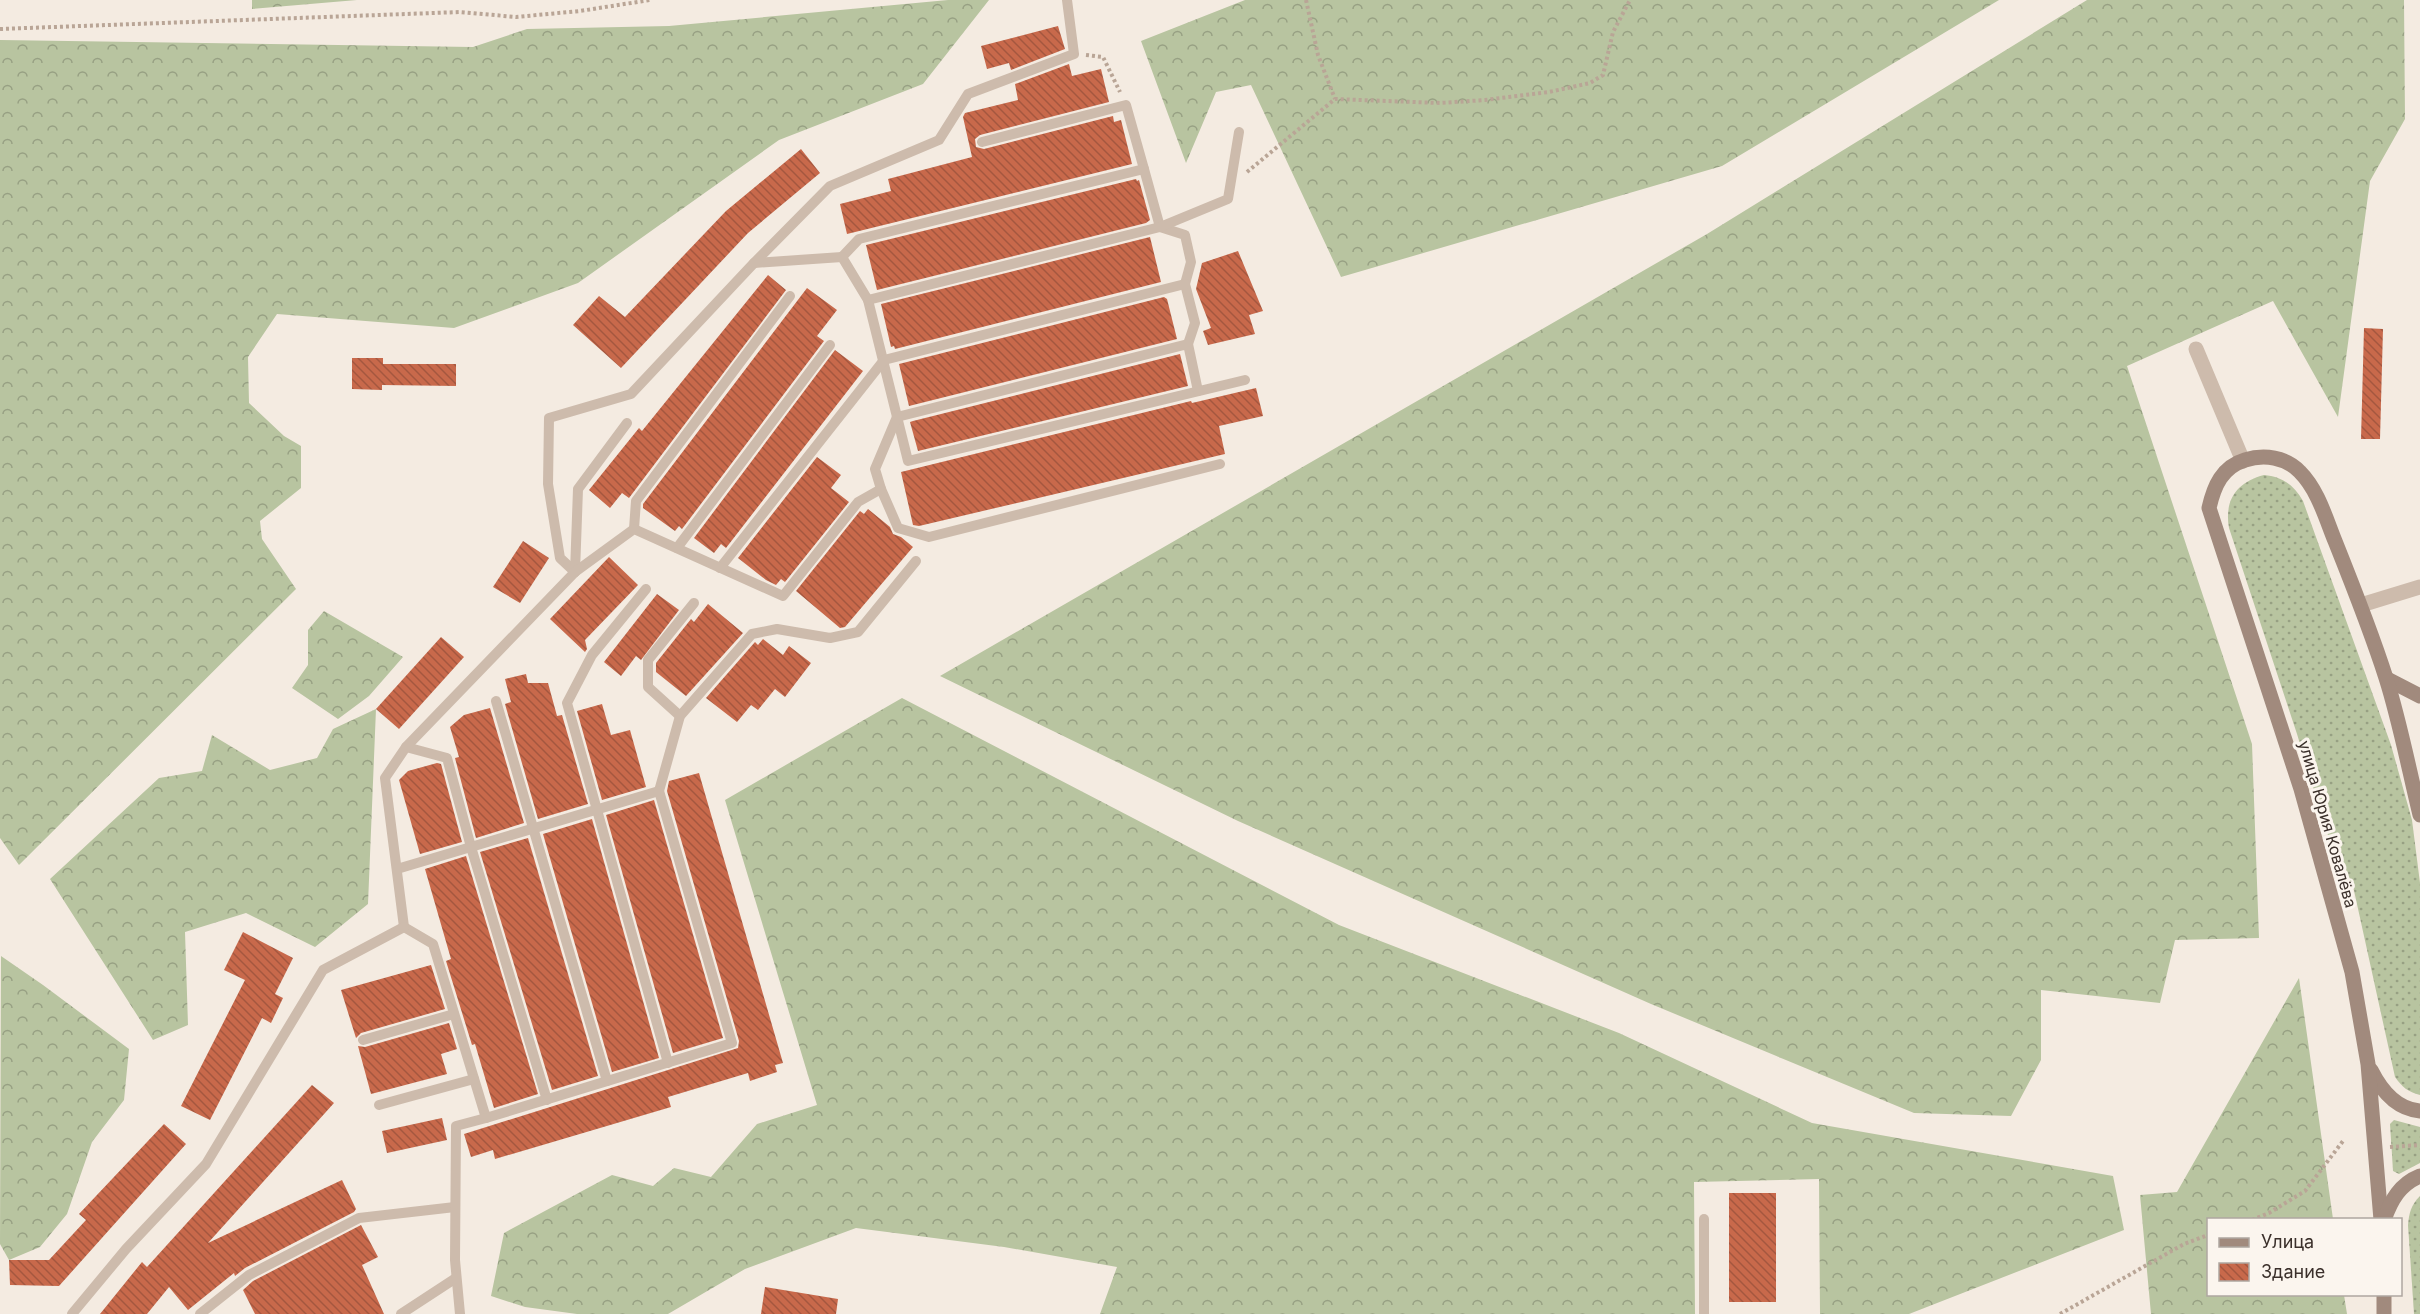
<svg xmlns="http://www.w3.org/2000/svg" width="2420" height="1314" viewBox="0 0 2420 1314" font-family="Inter,sans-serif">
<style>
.grass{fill:url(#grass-dots)}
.forest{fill:url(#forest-crowns)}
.building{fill:url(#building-back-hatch)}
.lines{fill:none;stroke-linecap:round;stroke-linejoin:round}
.path{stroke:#b9a596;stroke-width:4;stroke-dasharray:3 3;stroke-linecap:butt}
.lane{stroke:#cdbbac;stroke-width:10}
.street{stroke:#cdbbac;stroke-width:15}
.secondary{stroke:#a18a7d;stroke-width:15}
.labels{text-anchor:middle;stroke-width:6;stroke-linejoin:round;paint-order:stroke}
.street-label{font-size:16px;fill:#3b302b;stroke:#fbf5ee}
</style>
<defs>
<pattern id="grass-dots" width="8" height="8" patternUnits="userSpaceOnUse" patternTransform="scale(1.5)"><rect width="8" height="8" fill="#b8c4a0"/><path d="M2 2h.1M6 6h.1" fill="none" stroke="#97a083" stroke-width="1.8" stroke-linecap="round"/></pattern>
<pattern id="forest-crowns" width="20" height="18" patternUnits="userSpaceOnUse" patternTransform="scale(1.5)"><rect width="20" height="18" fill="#b8c4a0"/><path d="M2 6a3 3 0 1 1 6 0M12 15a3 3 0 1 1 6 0" fill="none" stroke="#97a083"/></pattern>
<pattern id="building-back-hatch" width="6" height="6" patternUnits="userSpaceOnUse" patternTransform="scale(1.5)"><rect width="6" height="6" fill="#c8694b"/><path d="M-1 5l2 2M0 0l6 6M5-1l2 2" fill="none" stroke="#a4573f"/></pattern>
</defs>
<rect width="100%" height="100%" fill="#f4ebe1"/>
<g class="grass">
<path d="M2264 475C2283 477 2294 485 2303 501L2391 745 2412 820 2420 883V1095C2408 1092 2402 1087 2395 1077L2353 886 2327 833 2297 734 2229 528C2224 500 2237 482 2264 475Z"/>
<path d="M2394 1120 2420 1127V1163L2399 1174 2393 1171 2390 1124Z"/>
<path d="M2420 1196V1314H2414L2408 1225C2409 1213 2411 1205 2420 1196Z"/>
</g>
<g class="forest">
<path d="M252 0H357L252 9Z"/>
<path d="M948 0H989L923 84 779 140 578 283 454 328 277 314 248 357 249 403 284 436 301 446V488L260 521 262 539 296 589 19 865 0 838V40L473 47 527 29 669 26Z"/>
<path d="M1245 0H1999L1722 166 1341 277 1251 85 1216 92 1186 163 1141 41Z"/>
<path d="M2087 0H2404L2405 119 2370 181 2338 417 2273 301 2127 366 2252 744 2259 938 2175 940 2160 1003 2041 990V1060L2011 1116 1914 1113 1651 1004 1238 821 940 676 1707 234Z"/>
<path d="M324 611 403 657 369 696 338 719 292 688 308 665V630Z"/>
<path d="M902 698 1339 925 1619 1033 1812 1123 2113 1176 2124 1230 1909 1314H1820L1819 1179 1694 1182 1695 1314H1100L1117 1267 1004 1247 856 1228 745 1269 668 1314H577L525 1307 491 1296 504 1233 612 1175 653 1186 674 1168 711 1177 757 1124 817 1105 725 800Z"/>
<path d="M376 709 368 904 315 947 246 913 185 932 188 1025 153 1040 50 879 159 778 202 771 212 735 270 770 317 758 333 729Z"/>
<path d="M1 956 43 985 129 1049 124 1100 92 1142 67 1214 40 1247 9 1260 0 1244Z"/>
<path d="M2299 978 2333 1219 2208 1220V1294L2344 1295 2347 1314H2151L2140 1195 2177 1192Z"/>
</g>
<g class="building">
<path d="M1058 26 1065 49 1011 70 1009 63 987 69 981 46Z"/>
<path d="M1069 64 1072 76 1101 69 1109 102 980 135 975 139 976 147 984 149 1113 116 1114 122 1121 120 1132 164 847 234 840 204 891 191 888 179 972 157 963 117 965 113 1018 100 1015 84Z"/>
<path d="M801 149 820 173 748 233 621 368 573 325 599 296 625 317 726 211Z"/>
<path d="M1136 179 1137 181 1139 180 1150 220 1146 223 877 290 866 245Z"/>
<path d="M1150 237 1161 282 895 349 894 346 891 347 881 304Z"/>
<path d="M1238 251 1263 311 1249 315 1255 334 1208 345 1203 331 1211 328 1196 289 1202 263Z"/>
<path d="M768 275 786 290 629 498 622 493 610 508 589 490 639 428 642 431Z"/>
<path d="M807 288 837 310 817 336 824 341 682 529 679 526 675 531 643 508V504Z"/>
<path d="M1164 297 1167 299 1177 339 909 406 899 364Z"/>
<path d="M2364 328 2383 329 2380 439H2361Z"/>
<path d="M835 350 863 371 726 548 721 544 714 553 694 538Z"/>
<path d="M1180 354 1188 386 918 451 910 422 913 421Z"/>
<path d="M352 358H383V364H456V386L382 385V390L352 389Z"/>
<path d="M1256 388 1263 416 1219 426 1225 454 919 526 913 525 901 472 1191 401 1192 403Z"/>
<path d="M817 457 841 475 831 488 849 502 785 582 781 579 776 585 766 580 738 558Z"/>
<path d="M868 509 890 527 893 534 901 537 913 547 845 627 840 628 796 591 860 511 864 514Z"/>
<path d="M523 541 549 558 520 603 493 587Z"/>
<path d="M609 557 638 585 585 640 587 649 585 652 550 619Z"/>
<path d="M657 594 679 610 641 660 636 656 621 676 604 662Z"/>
<path d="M708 604 743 633 686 696 656 672V663L691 619 694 622Z"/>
<path d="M441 637 464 657 399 729 376 709Z"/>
<path d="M763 639 783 655 789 646 811 663 785 697 775 689 758 710 751 705 737 722 706 698 755 642 758 645Z"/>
<path d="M526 674 528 683H548L557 716 562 715 588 804 538 819 505 704 511 702 505 679Z"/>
<path d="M602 704 611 735 630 730 646 787 602 800 577 711Z"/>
<path d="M490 708 524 823 476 838 455 758 459 757 450 727 464 715Z"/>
<path d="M437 763 441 764 462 842 420 854 399 780 408 771Z"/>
<path d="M699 773 783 1063 775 1065 777 1072 750 1081 748 1073 668 1097 671 1107 495 1159 493 1150 471 1157 464 1134 738 1048 739 1041 667 791 669 781Z"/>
<path d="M654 800 723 1038 673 1053 606 815Z"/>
<path d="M592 819 659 1058 612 1072 543 834Z"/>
<path d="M528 838 598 1076 552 1090 480 852Z"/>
<path d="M466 856 538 1094 494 1108 475 1044 472 1045 446 961 451 959 425 869Z"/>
<path d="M243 932 293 958 275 994 283 998 271 1023 262 1018 210 1120 181 1106 245 980 224 970Z"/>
<path d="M431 965 445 1009 361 1033 356 1038 341 990Z"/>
<path d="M449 1023 457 1049 441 1054 447 1074 371 1094 358 1046 365 1047Z"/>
<path d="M312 1085 334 1103 208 1243 342 1180 356 1209 354 1212 245 1268 235 1276 234 1273 188 1310 169 1287 147 1314H100L142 1262 147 1267Z"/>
<path d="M442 1118 447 1140 387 1153 382 1131Z"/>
<path d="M164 1124 186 1144 59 1286 10 1285 9 1260H49L86 1220 79 1214Z"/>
<rect x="1729" y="1193" width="47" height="109"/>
<path d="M361 1225 378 1257 362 1265 384 1314H255L243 1290 253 1281Z"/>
<path d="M765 1287 838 1299 836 1314H761Z"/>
</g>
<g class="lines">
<g class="path">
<path d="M1306 0 1318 55 1335 99"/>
<path d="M0 29 460 12 516 17 580 11 650 0"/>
<path d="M1086 55 1103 57 1120 92"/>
<path d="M1247 172 1335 99 1440 103 1485 100 1549 92 1590 83 1603 75 1613 32 1630 0"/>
<path d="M2390 1147 2420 1145"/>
<path d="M2252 1220 2269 1213 2305 1191 2343 1141"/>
<path d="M2060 1314 2184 1244 2208 1235"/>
</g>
<g class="lane">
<path d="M982 142 1126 105 1144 169"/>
<path d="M1160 227 1185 235 1191 262 1185 284 1195 323 1188 344"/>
<path d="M842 257 859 239 1144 169 1160 227"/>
<path d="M754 263 842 257 868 300 908 461 1245 380"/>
<path d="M868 300 1160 227 1228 199 1239 132"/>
<path d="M1198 391 1188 344 897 417 875 469 881 489 898 528 929 537 1220 464"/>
<path d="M634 529 636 501 790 296"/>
<path d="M677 548 830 345"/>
<path d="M720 568 884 360 1185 284"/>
<path d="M575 572 560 558 548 484 549 418 631 394 754 263 830 186 939 140 968 94 1074 54 1067 0"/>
<path d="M575 572 578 489 627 423"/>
<path d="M646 589 592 655 567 703 668 1063"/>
<path d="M496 701 607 1081"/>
<path d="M680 716 648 687V660L694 603"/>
<path d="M406 747 447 758 471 847 547 1100"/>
<path d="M659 791 680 716 752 634 777 629 830 638 858 632 916 561"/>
<path d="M397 869 659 791 732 1043 486 1118 433 944 404 927"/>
<path d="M404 927 385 778 406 747 575 572 634 529 783 596 858 502 881 489"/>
<path d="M363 1040 454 1014"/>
<path d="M379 1105 474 1079"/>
<path d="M1704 1219V1314"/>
<path d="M72 1314 126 1249 206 1164 323 970 404 927"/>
<path d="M200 1314 249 1275 359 1218 455 1207"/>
<path d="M401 1314 456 1278"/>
<path d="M460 1314 455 1260 456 1126 486 1118"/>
</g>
<g class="street">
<path d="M2196 349 2243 461"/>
<path d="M2361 605 2420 587"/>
</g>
<g class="secondary">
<path d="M2387 679 2420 696"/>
<path d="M2371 1070C2381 1090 2396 1109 2420 1111"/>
<path d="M2381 1220 2368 1064 2352 972 2301 789 2209 508C2214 486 2222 467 2245 460 2264 454 2286 457 2300 472 2318 490 2326 519 2335 541 2353 586 2371 631 2386 678 2400 722 2409 770 2420 815"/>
<path d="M2384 1220C2391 1200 2400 1184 2420 1176"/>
<path d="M2384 1294V1314"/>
</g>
</g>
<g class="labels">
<g class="street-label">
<text transform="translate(2328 824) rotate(74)" y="6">улица Юрия Ковалёва</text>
</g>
</g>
<rect x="2207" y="1218" width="195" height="78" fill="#fbf5ee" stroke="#aea6a0" stroke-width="1.5"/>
<rect x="2219" y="1238" width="30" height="9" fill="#a18a7d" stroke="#aea6a0" stroke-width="1.5"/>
<text x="2261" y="1248" font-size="18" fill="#3b302b">Улица</text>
<rect x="2219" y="1263" width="30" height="18" fill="url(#building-back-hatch)" stroke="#aea6a0" stroke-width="1.5"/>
<text x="2261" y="1278" font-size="18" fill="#3b302b">Здание</text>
</svg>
